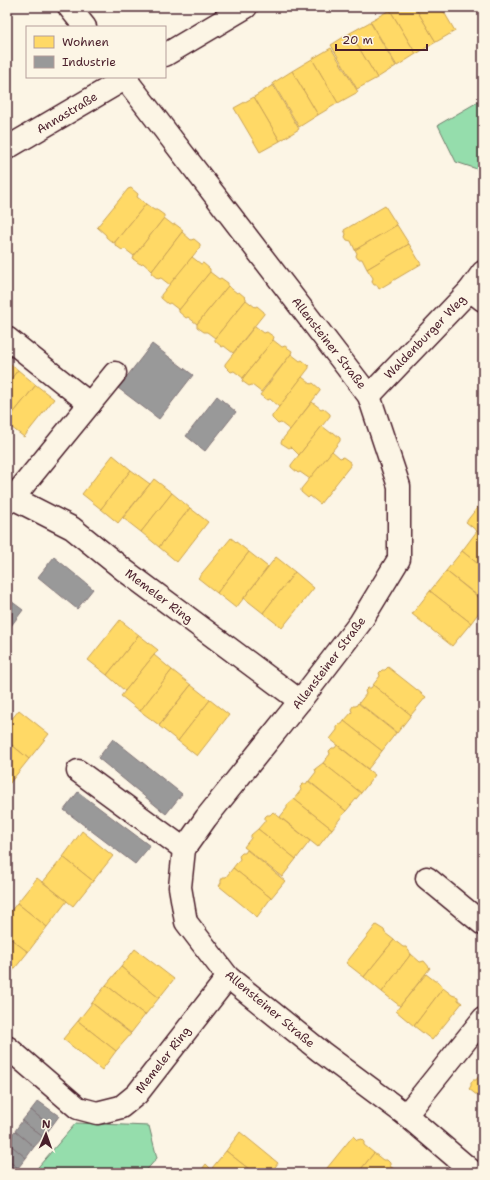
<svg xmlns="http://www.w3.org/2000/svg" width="490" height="1180" viewBox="0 0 490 1180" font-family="'Shantell Sans',sans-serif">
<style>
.green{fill:#95ddac;stroke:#707e6c}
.homes{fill:#ffd966;stroke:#c9a154}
.industry{fill:#999;stroke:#817478}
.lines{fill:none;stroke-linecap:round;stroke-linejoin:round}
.minor-casing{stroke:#4a1f2b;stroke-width:25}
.minor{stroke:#fcf5e5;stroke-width:22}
.labels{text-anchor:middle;stroke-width:4;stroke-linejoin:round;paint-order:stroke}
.street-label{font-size:12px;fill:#4a1f2b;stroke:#fcf5e5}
</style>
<rect width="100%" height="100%" fill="#fcf5e5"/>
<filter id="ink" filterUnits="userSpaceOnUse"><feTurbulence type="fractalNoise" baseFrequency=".025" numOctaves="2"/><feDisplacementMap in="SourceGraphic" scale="8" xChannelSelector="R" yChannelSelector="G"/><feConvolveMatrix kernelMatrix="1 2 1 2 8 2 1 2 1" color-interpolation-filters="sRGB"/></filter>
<g filter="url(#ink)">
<g class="green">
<path d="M483 99V171L456 162 438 125Z"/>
<path d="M76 1123 149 1126 157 1158 144 1173H33Z"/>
</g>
<g class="homes">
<path d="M395 7H415L436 42 416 54 390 10Z"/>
<path d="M415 7H441L455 31 436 42Z"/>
<path d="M390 10 416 54 397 66 370 21Z"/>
<path d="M370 22 396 66 377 78 350 33Z"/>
<path d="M350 33 377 78 357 89 331 45Z"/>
<path d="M331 48 358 92 338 103 312 59Z"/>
<path d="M312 59 338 103 318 115 292 71Z"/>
<path d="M292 71 318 115 299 127 273 83Z"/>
<path d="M273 85 299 129 280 141 254 97Z"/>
<path d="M254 97 280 141 260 152 234 108Z"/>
<path d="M131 188 138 194 137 197 146 204 115 242 113 243 106 237V235L97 227 128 189Z"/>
<path d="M146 204 154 210H157L164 215V218L134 256 125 249 122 250 115 245V242Z"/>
<path d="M385 206 397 225 355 250 351 241 347 240 345 237 346 234 344 230Z"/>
<path d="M164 218 173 225 175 224 183 230 182 232 152 271 143 263 140 264 133 259 134 256Z"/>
<path d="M397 225 409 244 367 269 362 259H358L356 256 357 253 355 250Z"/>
<path d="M182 232 191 240 194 239 200 244V247L170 285 161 278 158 279 151 273 152 271Z"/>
<path d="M409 244 421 264 379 289 377 285H374L372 282 373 278 367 269Z"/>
<path d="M192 257 201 264 203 263 210 269V272L179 310 170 303 168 304 161 298V295Z"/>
<path d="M210 272 219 279 221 278 228 283V286L197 324 188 317 186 318 179 312V310Z"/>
<path d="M228 286 237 293 239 292 246 298V300L215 338 207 332H204L197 327V324Z"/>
<path d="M246 300 255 307 257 306 264 312V314L233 353 224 346 222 347 215 341V338Z"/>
<path d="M255 326 264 333 267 332 274 337 273 340 243 378 234 371 231 372 225 366V364Z"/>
<path d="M273 340 282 347 285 346 292 351 291 354 261 392 252 385 249 386 242 381 243 378Z"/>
<path d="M291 354 300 361 302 360 309 366V368L279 407 270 399 267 400 260 395Z"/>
<path d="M7 361 18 370 7 384Z"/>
<path d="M18 370 36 385 7 421V384Z"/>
<path d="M302 377 311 384 313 383 320 389V391L290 430 281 423 278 424 272 418V416Z"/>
<path d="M36 385 54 399 24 437 7 424V421Z"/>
<path d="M312 402 321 409 323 408 330 414V416L299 455 291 447 289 448 281 443 282 440Z"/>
<path d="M322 426 331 433 333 432 340 438V441L310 479 300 472 298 473 291 467V465Z"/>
<path d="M332 451 340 458 343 457 350 462V466L320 504 310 496 308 498 301 492V489Z"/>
<path d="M113 455 131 470 101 509 82 494Z"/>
<path d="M131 470 150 484 118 523 101 509Z"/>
<path d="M154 479 172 493 141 532 123 518Z"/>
<path d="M172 493 190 508 159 547 141 532Z"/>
<path d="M481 503 483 504V536L466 522Z"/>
<path d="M190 508 208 522 177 562 159 547Z"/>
<path d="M477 531 483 536V568L462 551Z"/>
<path d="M231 538 249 552 217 593 198 578Z"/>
<path d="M462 551 483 568V600L446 571Z"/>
<path d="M249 552 268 567 236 608 217 593Z"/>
<path d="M276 557 295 572 263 613 244 598Z"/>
<path d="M446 571 483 601V607L471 623 430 591Z"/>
<path d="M295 572 314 588 282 628 263 613Z"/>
<path d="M430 591 471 623 452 646 412 614Z"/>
<path d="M120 620 139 635 107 675 88 660Z"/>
<path d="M139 635 158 650 125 691 107 675Z"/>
<path d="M154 655 172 670 140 711 121 696Z"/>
<path d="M388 667 426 697 411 715 373 685 380 676 379 673 382 670H385Z"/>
<path d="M172 670 191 685 159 725 140 711Z"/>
<path d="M191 685 210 700 178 741 159 726Z"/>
<path d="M373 685 411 715 397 733 359 703 366 694 365 691 368 688H371Z"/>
<path d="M210 700 229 715 197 756 178 741Z"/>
<path d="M358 703 396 733 382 751 344 721 352 712 351 709 353 706H356Z"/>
<path d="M19 710 49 734 29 759 7 741V725Z"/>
<path d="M344 721 382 751 368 769 330 739 337 730V727L339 724H342Z"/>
<path d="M7 741 29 759 9 784 7 782Z"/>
<path d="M337 745 375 775 361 793 323 763 330 754 329 751 332 748H335Z"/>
<path d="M323 763 361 793 346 811 309 781 316 772 315 769Z"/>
<path d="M308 781 346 811 332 829 294 799 301 790 300 787 303 784H306Z"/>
<path d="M294 799 332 829 318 847 280 817 287 808V805Z"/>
<path d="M273 812 310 841 296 859 258 829 265 821V817L267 815H270Z"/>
<path d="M258 829 296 859 282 877 244 847 251 838V835Z"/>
<path d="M82 831 113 856 93 881 63 857Z"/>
<path d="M247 850 285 881 271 898 233 868 240 859 239 856 242 853H245Z"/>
<path d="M63 857 93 881 73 906 43 882Z"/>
<path d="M233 868 271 898 257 917 219 886 221 883V880L223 877H226Z"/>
<path d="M37 878 67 901 47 927 17 903Z"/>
<path d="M17 903 47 927 28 952 7 936V916Z"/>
<path d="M376 925 384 930 385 933 394 940 364 977 346 963Z"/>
<path d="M7 936 28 952 7 978Z"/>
<path d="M394 940 403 947H406L411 954 382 992 364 977Z"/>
<path d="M135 949 174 979 159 998 121 967Z"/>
<path d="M411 954 420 962 424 961 430 968 400 1006 382 992Z"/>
<path d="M121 967 159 998 145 1015 106 985Z"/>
<path d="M426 974 435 981H437L443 988 414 1026 396 1011Z"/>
<path d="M106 985 145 1015 131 1033 92 1003Z"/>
<path d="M443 988 452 995 458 997V1000L462 1003 432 1040 414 1026Z"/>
<path d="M92 1003 131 1034 116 1051 78 1021Z"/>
<path d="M78 1021 116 1051 102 1070 63 1039Z"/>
<path d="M483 1071V1100L469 1089 471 1086V1083L473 1080H476Z"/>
<path d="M240 1132 278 1163 271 1173H254L226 1151Z"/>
<path d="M353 1136 357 1140 361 1139 364 1142V1145L374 1153 358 1173H323Z"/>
<path d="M226 1151 254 1173H217L212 1168Z"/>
<path d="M374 1153 383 1160H387L390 1163V1166L395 1170 392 1173H358Z"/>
<path d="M206 1164 211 1169 217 1173H199Z"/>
</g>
<g class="industry">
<path d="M152 344 193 375 159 419 118 388Z"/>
<path d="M217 396 236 412 205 451 186 436Z"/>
<path d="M54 557 93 589 77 609 38 577Z"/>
<path d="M7 598 23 610 8 630 7 629Z"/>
<path d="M113 739 182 794 166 814 98 758Z"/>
<path d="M78 792 150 846 135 864 64 810Z"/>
<path d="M7 1075 11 1079 7 1084Z"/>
<path d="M38 1101 59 1116 51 1127 31 1110Z"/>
<path d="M31 1110 51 1127 43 1137 22 1121Z"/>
<path d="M22 1121 43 1137 34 1147 15 1131Z"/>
<path d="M15 1131 34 1147 26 1158 7 1142V1140Z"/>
<path d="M7 1142 26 1158 18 1168 7 1160Z"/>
<path d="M7 1160 18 1168 14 1173H7Z"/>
</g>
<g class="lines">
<defs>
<g id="minor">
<path d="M69 7 85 27"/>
<path d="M165 55 246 7"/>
<path d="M124 77 369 396 399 486V559L360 623 300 701 206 818 184 849 180 887 186 922 228 977 320 1051 406 1115 474 1173"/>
<path d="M7 148 128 77"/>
<path d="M470 290 483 272"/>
<path d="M7 338 90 404"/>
<path d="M369 396 470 290 483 300"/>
<path d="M7 494 13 498 115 373"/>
<path d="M7 503 13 498 72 528 124 570 300 701"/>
<path d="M78 771 184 849"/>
<path d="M427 878 483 924"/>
<path d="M7 1047 78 1108 97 1113 121 1107 137 1094 228 977"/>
<path d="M406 1115 483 1019"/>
</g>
</defs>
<use href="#minor" class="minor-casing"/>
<use href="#minor" class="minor"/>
</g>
</g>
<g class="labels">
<g class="street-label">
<text transform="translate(67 113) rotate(-31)" y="4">Annastraße</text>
<text transform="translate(425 337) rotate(-46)" y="4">Waldenburger Weg</text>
<text transform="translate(329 343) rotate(52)" y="4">Allensteiner Straße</text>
<text transform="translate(159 596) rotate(37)" y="4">Memeler Ring</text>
<text transform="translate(329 663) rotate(-53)" y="4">Allensteiner Straße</text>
<text transform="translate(270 1009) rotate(40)" y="4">Allensteiner Straße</text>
<text transform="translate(163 1060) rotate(-52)" y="4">Memeler Ring</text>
</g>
</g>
<rect width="490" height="1180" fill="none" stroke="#fcf5e5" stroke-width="24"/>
<rect x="12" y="12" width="466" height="1156" fill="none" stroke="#4a1f2b" stroke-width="1.5" filter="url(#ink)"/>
<rect x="26" y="26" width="140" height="52" fill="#fcf5e5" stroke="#b59f9b"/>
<rect x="34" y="36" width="20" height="12" fill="#ffd966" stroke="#b59f9b"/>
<text x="62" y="46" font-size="12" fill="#4a1f2b">Wohnen</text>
<rect x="34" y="56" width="20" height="12" fill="#999999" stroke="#b59f9b"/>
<text x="62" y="66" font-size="12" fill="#4a1f2b">Industrie</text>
<g transform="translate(46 1134) rotate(2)" stroke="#fcf5e5" stroke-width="3" paint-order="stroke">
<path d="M0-3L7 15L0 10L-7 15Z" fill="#4a1f2b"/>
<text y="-6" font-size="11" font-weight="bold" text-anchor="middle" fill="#4a1f2b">N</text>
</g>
<path d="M336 44v6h91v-6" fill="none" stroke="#4a1f2b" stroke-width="2"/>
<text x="342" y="44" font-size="12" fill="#4a1f2b" stroke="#fcf5e5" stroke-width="3" paint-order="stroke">20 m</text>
</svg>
